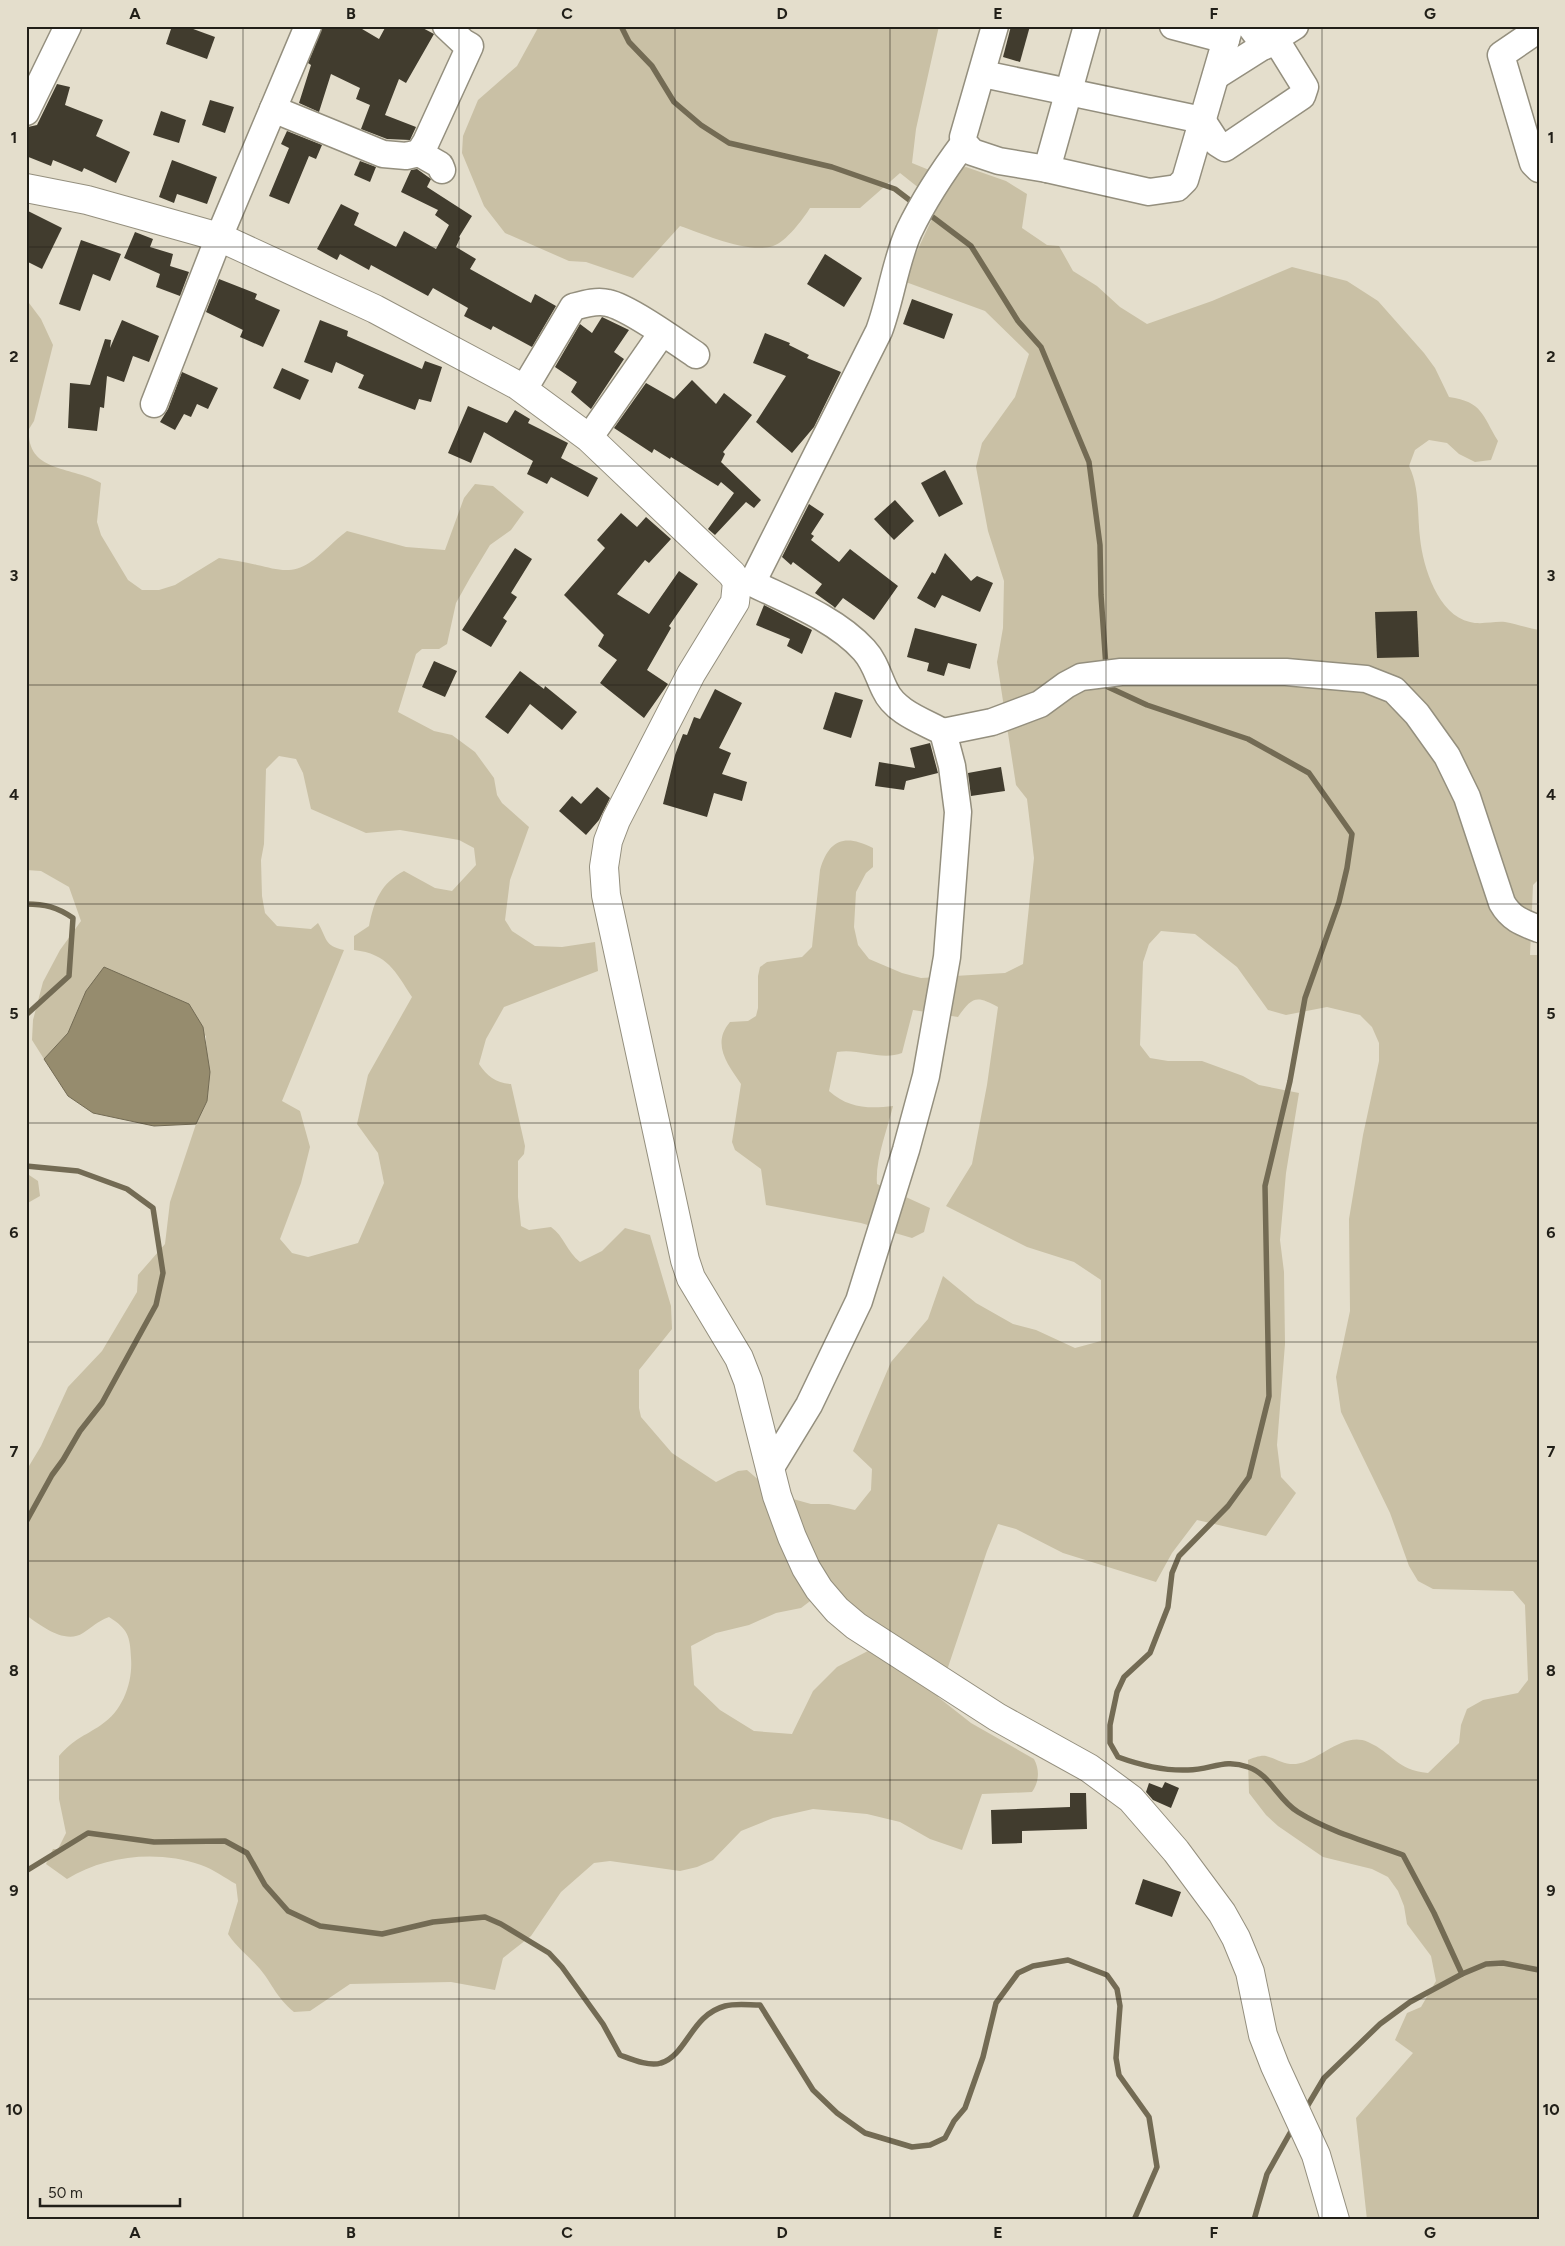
<svg xmlns="http://www.w3.org/2000/svg" width="1565" height="2246" viewBox="0 0 1565 2246" font-family="Figtree,sans-serif">
<style>
.green{fill:#c9c0a5;fill-rule:evenodd}
.water{fill:#968c6e;stroke:#736b54}
.lines{fill:none;stroke-linecap:round;stroke-linejoin:round}
.stream{stroke:#736b54;stroke-width:5.5}
.building{fill:#413c2e}
.minor-casing{stroke:#948f7e;stroke-width:29}
.major-casing{stroke:#948f7e;stroke-width:30}
.minor{stroke:#fff;stroke-width:26}
.major{stroke:#fff;stroke-width:28}
.grid{fill:none;stroke:#211f18;stroke-width:1;stroke-opacity:0.55}
.neatline{fill:none;stroke:#211f18;stroke-width:2}
.grid-label{font-size:16px;text-anchor:middle;font-weight:bold;fill:#211f18}
</style>
<rect width="100%" height="100%" fill="#e4decc"/>
<g class="green">
<path d="M539 26H939L916 129 912 163 934 172 966 167 1006 181 1027 194 1022 228 1047 245 1059 246 1073 271 1097 286 1120 307 1147 324 1212 301 1292 267 1347 281 1378 301 1424 353 1435 368 1449 397C1483 402 1482 415 1498 441L1491 460 1475 462 1459 454 1447 443 1429 440 1415 450 1409 466C1420 489 1417 513 1420 538 1423 567 1438 615 1470 622 1481 625 1494 621 1505 622 1516 624 1528 628 1539 630V879L1533 885 1530 955H1539V2220H1367L1356 2118 1413 2053 1395 2040 1407 2013 1421 2007 1436 1981 1431 1956 1407 1924 1404 1906 1398 1891 1388 1877 1372 1869 1323 1857 1278 1826 1266 1815 1249 1793 1248 1760C1253 1758 1261 1755 1266 1756 1277 1759 1284 1765 1296 1764 1320 1761 1343 1731 1368 1742 1393 1753 1396 1770 1428 1773L1459 1743 1461 1725 1467 1709 1483 1700 1518 1693 1528 1680 1525 1605 1513 1591 1433 1589 1418 1581 1409 1566 1390 1513 1341 1412 1336 1377 1350 1311 1349 1219 1363 1135 1379 1061V1043L1372 1027 1360 1015 1327 1007 1286 1015 1268 1010 1237 967 1195 934 1161 931 1149 944 1143 962 1140 1045 1150 1058 1168 1061H1202L1243 1076 1259 1085 1299 1093 1286 1173 1280 1240 1284 1272 1285 1344 1277 1445 1281 1477 1296 1493 1266 1536 1197 1520 1172 1553 1156 1582 1063 1553 1016 1529 998 1524 987 1551 938 1697 971 1723 1034 1759C1040 1770 1039 1782 1032 1792L982 1794 962 1850 930 1839 900 1822 867 1814 813 1809 773 1818 741 1831 713 1860 697 1867 680 1871 610 1861 594 1863 561 1892 531 1936 503 1958 495 1990 451 1982 350 1984 310 2011 294 2012C276 1997 273 1985 260 1969 249 1956 237 1948 228 1934L238 1901 236 1884C225 1878 213 1869 201 1865 158 1850 106 1855 67 1879L46 1864 53 1849H58L66 1833 59 1799V1756C75 1738 83 1737 101 1725 123 1711 133 1682 131 1658 130 1636 128 1629 109 1617 96 1622 94 1626 83 1633 65 1645 40 1625 26 1615V1471L41 1446 68 1387 102 1351 137 1292 138 1275 165 1244 170 1202 196 1124 207 1101 206 1036 129 980 104 967 68 1033 44 1059 32 1040 33 1020 43 982 60 950 81 921 69 887 41 871 26 870V299L41 319 53 345 34 421 29 429C26 473 73 466 101 483L97 522 101 535 128 580 142 590H159L175 585 219 558C232 560 245 562 257 565 276 569 291 575 309 563 323 554 333 541 347 531L406 547 445 550 464 498 475 484 493 486 524 512 511 530 490 545 470 578 456 603 447 644 439 649H422L416 654 398 712 434 731 452 735 475 752 494 778 497 795 502 803 529 827 510 880 505 920 512 931 535 946 562 947 595 942 598 971 504 1007 486 1039 479 1064C487 1076 496 1083 511 1084L525 1146 524 1154 518 1161V1197L521 1226 529 1230 551 1227C564 1236 567 1252 580 1262L602 1251 625 1228 650 1235 671 1306 672 1329 639 1370V1408L641 1417 672 1453 716 1482 738 1471 747 1470 775 1494 811 1504H829L855 1510 871 1490 872 1469 853 1451 891 1362 928 1319 943 1276 976 1303 1013 1324 1036 1330 1075 1348 1101 1341V1280L1074 1262 1027 1247 946 1206 972 1164 987 1085 998 1007C976 995 972 997 958 1017L913 1010 902 1053C881 1061 859 1048 837 1052L829 1091C848 1108 868 1109 893 1106 887 1131 875 1160 877 1184L930 1208 924 1232 912 1238 861 1223 766 1205 761 1169 735 1150 732 1142 741 1084C728 1065 711 1044 730 1022L748 1021 756 1016 758 1008V976L760 967 767 962 802 957 812 947 820 870C829 839 845 834 873 848V867L866 873 856 892 854 927 858 945 869 959 902 973 921 978 1005 973 1023 964 1034 858 1027 799 1016 785 997 662 1003 628 1004 581 988 531 976 467 982 443 1015 397 1029 354 985 311 903 281 939 204 900 173 860 208H810C803 219 786 242 773 246 749 254 703 234 680 226L633 278 586 262 569 261 505 233 484 206 462 153 463 136 478 100 517 66ZM279 756 296 759 303 773 311 809 366 833 400 830 459 840 474 848 476 865 452 891 435 888 404 871C381 883 374 901 369 926L354 936V950C388 954 395 971 412 997L368 1075 357 1124 378 1153 384 1183 358 1243 308 1257 292 1253 280 1239 301 1183 310 1147 300 1111 282 1101 344 950C324 946 327 938 318 923L311 929 277 926 265 913 262 896 261 860 264 844 266 769ZM830 1586 868 1625 893 1638 837 1667 813 1691 792 1734 754 1731 720 1710 694 1685 691 1646 716 1633 749 1625 776 1613 801 1608Z"/>
<path d="M26 1173 38 1181 40 1196 26 1204Z"/>
</g>
<path class="water" d="M104 967 189 1004 203 1027 210 1072 207 1101 196 1124 154 1126 93 1113 68 1096 44 1059 68 1033 86 991Z"/>
<g class="lines">
<g class="stream">
<path d="M621 26 629 42 652 66 674 102 701 125 729 143 832 167 895 189 916 205"/>
<path d="M926 212 971 246 1018 321 1041 347 1089 462 1100 545 1101 595 1106 667"/>
<path d="M1108 681V687L1147 705 1248 739 1309 773 1352 834 1347 868 1339 902 1305 998 1290 1081 1265 1186 1269 1396 1249 1477 1228 1506 1179 1556 1172 1573 1168 1607 1150 1653 1124 1677 1117 1692 1110 1725V1743L1118 1757C1140 1765 1165 1771 1188 1770 1211 1770 1224 1758 1248 1767 1270 1774 1278 1800 1298 1812 1330 1832 1368 1842 1403 1855L1434 1913 1462 1974"/>
<path d="M26 904C45 904 57 907 73 918L69 976 26 1015"/>
<path d="M26 1166 78 1171 127 1189 153 1208 163 1273 156 1305 102 1403 80 1431 63 1460 52 1475 26 1522"/>
<path d="M26 1871 88 1833 154 1842 225 1841 247 1853 265 1885 288 1911 320 1926 382 1934 433 1922 485 1917 501 1924 549 1953 562 1967 603 2024 620 2055C631 2059 649 2067 661 2063 687 2055 691 2015 725 2006 736 2003 749 2005 760 2005L813 2090 837 2113 865 2133 912 2147 930 2145 945 2138 954 2121 965 2108 983 2057 996 2003 1018 1973 1033 1966 1068 1960 1107 1975 1117 1989 1120 2006 1116 2058 1119 2075 1149 2117 1157 2167 1134 2220"/>
<path d="M1305 2110 1324 2078 1380 2024 1410 2002 1462 1974 1486 1964 1503 1963 1539 1970"/>
<path d="M1254 2220 1267 2174 1294 2126"/>
</g>
</g>
<g class="building">
<path d="M172 26H185L215 37 207 59 166 44Z"/>
<path d="M323 26H357L379 39 386 26H419L434 34 406 83 399 79 385 115 416 127 410 140 387 139 361 129 370 105 356 99 360 88 331 74 319 112 299 103 311 65 308 63Z"/>
<path d="M1011 26H1030L1020 62 1003 57Z"/>
<path d="M57 84 70 87 65 105 103 120 96 136 130 152 116 183 84 168 82 172 53 160 51 166 26 156 28 127 37 125Z"/>
<path d="M210 100 234 107 225 133 202 125Z"/>
<path d="M161 111 186 120 179 143 153 135Z"/>
<path d="M287 131 322 145 316 159 309 156 289 204 269 196 289 148 281 144Z"/>
<path d="M172 160 217 177 207 204 177 194 174 203 159 197Z"/>
<path d="M360 161 376 167 370 182 354 175Z"/>
<path d="M417 169 431 179 427 187 472 216 459 237 460 238 456 247 476 259 470 269 531 303 535 294 556 306 532 347 493 326 491 330 464 316 468 308 433 288 428 296 371 265 369 270 340 254 337 260 317 249 341 204 359 213 354 225 396 247 404 231 436 249 449 225 435 215 438 210 401 192 411 170Z"/>
<path d="M26 210 62 228 42 269 26 261Z"/>
<path d="M135 232 153 239 150 247 173 254 170 266 189 272 180 296 156 287 160 274 124 258Z"/>
<path d="M81 240 121 254 110 281 93 274 80 311 59 304Z"/>
<path d="M825 254 862 278 844 307 807 284Z"/>
<path d="M219 279 257 294 255 299 280 310 263 347 240 337 243 330 206 312Z"/>
<path d="M912 299 953 314 944 339 903 324Z"/>
<path d="M602 317 629 330 614 352 624 359 591 409 571 392 577 382 555 367 580 324 592 333Z"/>
<path d="M122 320 159 336 149 362 133 356 124 382 107 376 104 408 100 407 97 431 68 428 70 383 90 385 105 339 111 340 110 348Z"/>
<path d="M320 320 348 331 347 336 422 369 425 361 442 367 431 402 419 399 415 410 358 388 364 375 336 362 332 373 304 362Z"/>
<path d="M765 333 790 343 789 345 809 355 807 358 841 372 814 427 792 453 756 422 786 376 753 363Z"/>
<path d="M282 368 309 380 300 400 273 388Z"/>
<path d="M182 372 218 388 208 409 197 404 191 417 184 414 175 430 160 422 168 409Z"/>
<path d="M692 380 716 404 724 393 752 415 723 452 725 454 721 462 761 500 754 508 746 502 715 535 708 529 734 493 721 482 718 486 671 457 670 459 654 449 652 453 614 428 646 383 674 399Z"/>
<path d="M468 406 507 423 515 410 530 419 528 423 568 443 561 458 598 478 588 497 551 477 547 484 527 474 533 461 484 432 471 463 448 453Z"/>
<path d="M945 470 963 504 939 517 921 483Z"/>
<path d="M895 500 914 521 894 540 874 519Z"/>
<path d="M809 504 824 514 811 534 814 536 811 540 839 562 850 549 898 586 874 620 843 598 835 608 833 606 815 593 822 584 793 562 791 565 782 557Z"/>
<path d="M621 513 637 527 646 517 671 539 649 563 645 560 617 594 649 614 679 571 698 584 669 626 671 628 647 670 668 684 644 718 600 683 617 660 598 646 604 635 564 595 605 548 597 540Z"/>
<path d="M515 548 532 559 511 593 517 597 503 618 507 621 491 647 462 630Z"/>
<path d="M945 553 971 581 977 576 993 583 980 612 942 595 935 608 917 598 932 572 935 574Z"/>
<path d="M764 605 812 630 802 654 787 646 790 639 756 625Z"/>
<path d="M1417 611 1419 657 1377 658 1375 612Z"/>
<path d="M915 628 977 644 970 669 948 663 944 676 927 671 929 663 907 657Z"/>
<path d="M434 661 457 671 445 697 422 687Z"/>
<path d="M520 671 544 689 545 686 577 712 562 730 530 704 508 734 485 717Z"/>
<path d="M715 689 742 703 719 748 731 753 722 774 747 782 742 801 714 793 707 817 663 804 675 755 683 734 687 735 694 717 700 719Z"/>
<path d="M835 692 863 700 851 738 823 729Z"/>
<path d="M930 743 938 773 906 781 904 790 875 786 879 762 915 768 910 748Z"/>
<path d="M1001 767 1005 791 971 796 968 773Z"/>
<path d="M597 787 610 798 599 820 586 835 559 811 572 796 581 804Z"/>
<path d="M1165 1782 1179 1788 1171 1808 1153 1800 1146 1792 1149 1783 1162 1788Z"/>
<path d="M1070 1793H1086L1087 1829 1022 1831V1843L992 1844 991 1810 1070 1807Z"/>
<path d="M1143 1879 1181 1892 1172 1917 1135 1904Z"/>
</g>
<g class="lines">
<defs>
<g id="minor">
<path d="M995 26 963 137 964 143 972 152 999 161 1047 169 1149 192 1177 188 1185 180 1230 26"/>
<path d="M1173 26 1226 40"/>
<path d="M1250 26 1265 46"/>
<path d="M1539 29 1501 55 1533 163 1539 169"/>
<path d="M983 74 1202 120 1217 143 1225 148 1302 96 1305 87 1276 40"/>
<path d="M1216 76 1295 26"/>
<path d="M273 109 383 154 406 156 419 153 426 142 470 46 463 42 446 26"/>
<path d="M26 112 68 26"/>
<path d="M419 153 440 165 442 170"/>
<path d="M1047 169 1087 26"/>
<path d="M524 389 573 307C584 304 597 300 608 303 628 307 677 342 696 355"/>
<path d="M154 404 219 237 308 26"/>
<path d="M589 438 662 333"/>
<path d="M737 582 752 583 879 331C891 299 895 262 909 231 924 200 943 171 964 143"/>
<path d="M752 583C789 601 836 619 864 650 875 662 878 676 885 690 895 712 923 721 943 732L952 766 958 812 947 957 926 1076 906 1150 859 1301 809 1405 770 1469"/>
<path d="M943 732 992 722 1040 704 1066 685 1081 677 1121 672H1286L1366 679 1394 690 1417 714 1447 756 1467 797 1502 903C1511 919 1523 923 1539 929"/>
</g>
<path id="major" d="M26 188 87 200 219 237 375 309 517 385 589 438 732 574 737 582 735 602 691 674 616 820 608 841 604 867 606 895 685 1260 691 1278 739 1358 748 1381 777 1496 792 1537 806 1568 819 1589 837 1610 856 1626 997 1717 1089 1768 1131 1799 1176 1851 1222 1913 1236 1938 1250 1972 1263 2035 1275 2066 1316 2155 1335 2220"/>
</defs>
<use href="#minor" class="minor-casing"/>
<use href="#major" class="major-casing"/>
<use href="#minor" class="minor"/>
<use href="#major" class="major"/>
</g>
<path class="grid" d="M243 26V2220M459 26V2220M675 26V2220M890 26V2220M1106 26V2220M1322 26V2220M26 247H1539M26 466H1539M26 685H1539M26 904H1539M26 1123H1539M26 1342H1539M26 1561H1539M26 1780H1539M26 1999H1539"/>
<rect width="1565" height="2246" fill="none" stroke="#e4decc" stroke-width="55"/>
<path d="M40 2198v8h140v-8" fill="none" stroke="#211f18" stroke-width="2.5"/>
<text x="48" y="2198" font-size="15" fill="#211f18" stroke="#e4decc" stroke-width="4" paint-order="stroke">50 m</text>
<rect x="28" y="28" width="1510" height="2190" class="neatline"/>
<g class="grid-label">
<text x="135" y="19">A</text>
<text x="351" y="19">B</text>
<text x="567" y="19">C</text>
<text x="782" y="19">D</text>
<text x="998" y="19">E</text>
<text x="1214" y="19">F</text>
<text x="1430" y="19">G</text>
<text x="14" y="143">1</text>
<text x="1551" y="143">1</text>
<text x="14" y="362">2</text>
<text x="1551" y="362">2</text>
<text x="14" y="581">3</text>
<text x="1551" y="581">3</text>
<text x="14" y="800">4</text>
<text x="1551" y="800">4</text>
<text x="14" y="1019">5</text>
<text x="1551" y="1019">5</text>
<text x="14" y="1238">6</text>
<text x="1551" y="1238">6</text>
<text x="14" y="1457">7</text>
<text x="1551" y="1457">7</text>
<text x="14" y="1676">8</text>
<text x="1551" y="1676">8</text>
<text x="14" y="1896">9</text>
<text x="1551" y="1896">9</text>
<text x="14" y="2115">10</text>
<text x="1551" y="2115">10</text>
<text x="135" y="2238">A</text>
<text x="351" y="2238">B</text>
<text x="567" y="2238">C</text>
<text x="782" y="2238">D</text>
<text x="998" y="2238">E</text>
<text x="1214" y="2238">F</text>
<text x="1430" y="2238">G</text>
</g>
</svg>
